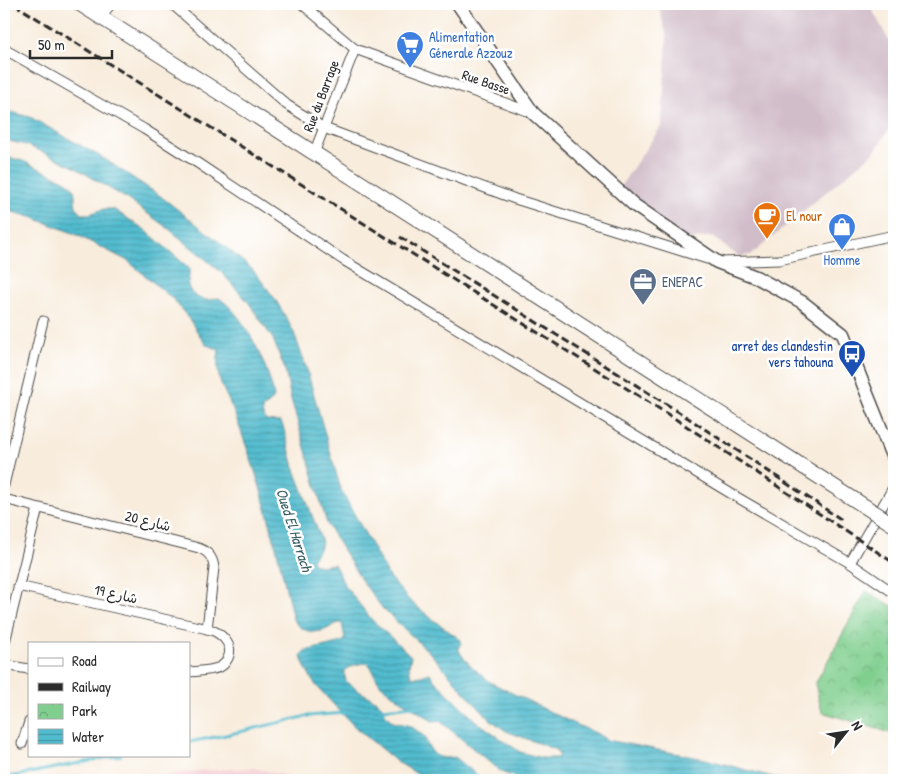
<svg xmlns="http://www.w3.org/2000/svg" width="898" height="784" viewBox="0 0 898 784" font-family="'Patrick Hand','Playpen Sans Arabic',sans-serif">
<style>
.built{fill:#f6cfd6}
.industrial{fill:#d1bdc9}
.park{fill:url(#park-crowns);stroke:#567d5d}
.water{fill:url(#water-rules);stroke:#3e747d}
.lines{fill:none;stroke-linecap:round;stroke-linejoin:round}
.stream{stroke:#52bccf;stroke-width:3}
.street-casing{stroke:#4a4846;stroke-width:11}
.secondary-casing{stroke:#4a4846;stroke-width:15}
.primary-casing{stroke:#4a4846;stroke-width:16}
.street{stroke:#fff;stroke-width:9}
.secondary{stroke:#fff;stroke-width:12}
.primary{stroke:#fff;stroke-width:14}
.rail{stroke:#2b2b2b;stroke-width:3;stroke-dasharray:8 4;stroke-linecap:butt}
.primary-bridge-casing{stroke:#4a4846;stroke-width:16;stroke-linecap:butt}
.primary-bridge{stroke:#fff;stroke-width:14}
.labels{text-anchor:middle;stroke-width:5;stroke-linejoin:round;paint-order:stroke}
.shop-label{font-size:14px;fill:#366cbe;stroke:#fff;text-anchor:start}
.street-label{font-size:14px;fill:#2b2b2b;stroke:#fff}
.food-label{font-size:14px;fill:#c56008;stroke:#fff;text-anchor:start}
.service-label{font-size:14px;fill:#4e5e75;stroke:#fff;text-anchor:start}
.transit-label{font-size:14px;fill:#164399;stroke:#fff;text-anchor:end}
.water-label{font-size:15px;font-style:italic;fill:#395e64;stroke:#fff}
</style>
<defs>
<pattern id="park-crowns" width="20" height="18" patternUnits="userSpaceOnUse" patternTransform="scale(1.25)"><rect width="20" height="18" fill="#80cf8f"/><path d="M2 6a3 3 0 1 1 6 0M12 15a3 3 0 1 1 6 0" fill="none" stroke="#69a875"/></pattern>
<pattern id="water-rules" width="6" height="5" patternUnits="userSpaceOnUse" patternTransform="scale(1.25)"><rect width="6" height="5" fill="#52bccf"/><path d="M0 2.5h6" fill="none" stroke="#4499a8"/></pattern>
</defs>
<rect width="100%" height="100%" fill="#fff"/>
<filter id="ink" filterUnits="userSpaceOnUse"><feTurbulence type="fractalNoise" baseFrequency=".02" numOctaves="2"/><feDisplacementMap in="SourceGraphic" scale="10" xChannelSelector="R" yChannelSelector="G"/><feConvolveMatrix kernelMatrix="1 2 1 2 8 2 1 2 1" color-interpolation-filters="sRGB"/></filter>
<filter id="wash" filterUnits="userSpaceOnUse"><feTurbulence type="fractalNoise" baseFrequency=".0096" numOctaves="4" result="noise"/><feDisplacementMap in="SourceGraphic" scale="20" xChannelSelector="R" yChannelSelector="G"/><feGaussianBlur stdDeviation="1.12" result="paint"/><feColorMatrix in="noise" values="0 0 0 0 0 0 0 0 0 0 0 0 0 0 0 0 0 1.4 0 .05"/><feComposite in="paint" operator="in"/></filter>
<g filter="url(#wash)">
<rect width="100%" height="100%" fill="#f8ecdc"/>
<path class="built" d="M254 768 303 780H138L195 771Z"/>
<path class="industrial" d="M658 4H869L894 50V122L874 152 751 255 738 256 711 236 686 241 620 187 662 125 667 37Z"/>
<path class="park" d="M866 591 894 607V734L822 712 815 684Z"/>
<path class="water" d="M4 110 30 117 103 158 159 195 227 248 253 270 273 296 286 317 294 333 306 367 341 490 389 577 409 600 431 618 461 640V644L458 648C463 661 481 675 492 683L577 725 596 733 607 740 705 759 784 780H658L646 777H633L630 780H522L501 772 440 721H432L390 693 380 684 374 674 372 669 367 663C357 664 351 665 344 672L346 681 359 691 377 701 383 708 385 714 393 722 411 726 425 737 428 746 434 754 439 757 449 758 455 757 483 780H427L396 761 356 728 332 703 314 683 304 665 301 657 305 651 342 642 345 639 342 623C335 623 333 626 327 629 312 635 301 631 293 619 282 571 271 524 257 477 250 457 243 436 235 415 225 389 214 381 219 350L213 347 206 345 189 319 174 300 128 261 75 234 34 218 17 213 10 212 4 205V156L23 161 66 181C83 193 68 203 82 214H89L104 209H113L144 229 189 268C190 274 188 279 188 285 189 293 199 300 207 300 211 300 215 298 219 298 245 315 269 367 274 397L271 402 262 409C263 424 270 421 281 422L283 426 294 467 322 542C320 550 316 553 312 560L315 565 322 566 334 564 345 586 372 620 411 656 409 667 411 676C418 678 424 675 430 673L434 680 476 721 520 752 542 758H557L559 755 556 750 506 731 491 720 478 707 429 652 383 609 362 581 327 524 291 399 285 370 273 339 249 303 221 272 169 229 127 199 76 168 45 153 26 145 4 140Z"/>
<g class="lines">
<g class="stream">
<path d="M381 709 415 706"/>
<path d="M189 742 226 735 308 716 345 713"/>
<path d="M4 778 121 755"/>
</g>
</g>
</g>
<g filter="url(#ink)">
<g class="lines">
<defs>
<g id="street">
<path d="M172 4 287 105 324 128 515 199 707 259"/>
<path d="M302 4 355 49 533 113"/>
<path d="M101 17 111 4"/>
<path d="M4 49 144 129 199 164 343 260 735 496 850 563 894 593"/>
<path d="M314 153 355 49"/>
<path d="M722 262 779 260 894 235"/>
<path d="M4 485 43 321"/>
<path d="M4 499 195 547C207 550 213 556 214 568L207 629"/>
<path d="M850 563 894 486"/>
<path d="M18 586 212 630C223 635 234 646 228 658 226 662 224 665 220 667 211 671 199 671 189 672"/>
<path d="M4 646 38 508"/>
<path d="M4 665 29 669"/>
<path d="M22 744 29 722"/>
</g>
<path id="secondary" d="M458 4 533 113 634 205 717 262 756 277 802 302 843 334 890 451 894 457"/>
<path id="primary" d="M80 4 347 174"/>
</defs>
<use href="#street" class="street-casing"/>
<use href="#secondary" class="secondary-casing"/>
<use href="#primary" class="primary-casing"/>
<use href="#street" class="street"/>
<use href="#secondary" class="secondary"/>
<use href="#primary" class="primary"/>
<g class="rail">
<path d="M14 4 677 420 894 563"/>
<path d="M400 237 498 298 682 414 842 520"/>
</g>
<defs>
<path id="primary-bridge" d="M347 174 894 525"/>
</defs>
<use href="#primary-bridge" class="primary-bridge-casing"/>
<use href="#primary-bridge" class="primary-bridge"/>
</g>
</g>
<defs>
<symbol id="supermarket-pin" viewBox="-11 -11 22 30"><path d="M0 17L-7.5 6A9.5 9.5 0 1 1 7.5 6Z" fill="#3f7fe0" stroke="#fff"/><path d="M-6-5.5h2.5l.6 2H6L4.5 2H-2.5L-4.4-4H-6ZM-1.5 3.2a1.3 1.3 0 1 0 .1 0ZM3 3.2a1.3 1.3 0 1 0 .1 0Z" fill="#fff"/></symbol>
<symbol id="cafe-pin" viewBox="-11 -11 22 30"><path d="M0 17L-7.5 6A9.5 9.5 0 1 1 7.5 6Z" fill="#e8710a" stroke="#fff"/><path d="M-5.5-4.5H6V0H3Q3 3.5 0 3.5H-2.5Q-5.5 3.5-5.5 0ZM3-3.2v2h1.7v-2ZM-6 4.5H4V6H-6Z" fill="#fff"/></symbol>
<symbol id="shop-pin" viewBox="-11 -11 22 30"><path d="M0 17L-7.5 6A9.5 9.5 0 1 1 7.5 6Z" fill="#3f7fe0" stroke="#fff"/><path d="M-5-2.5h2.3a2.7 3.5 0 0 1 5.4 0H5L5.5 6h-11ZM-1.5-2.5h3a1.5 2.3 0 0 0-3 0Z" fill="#fff"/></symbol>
<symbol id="office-pin" viewBox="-11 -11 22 30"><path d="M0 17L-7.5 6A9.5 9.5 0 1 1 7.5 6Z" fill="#5c6f8a" stroke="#fff"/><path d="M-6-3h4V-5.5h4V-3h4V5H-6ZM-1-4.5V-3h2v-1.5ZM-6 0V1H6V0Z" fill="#fff"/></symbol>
<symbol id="bus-pin" viewBox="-11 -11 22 30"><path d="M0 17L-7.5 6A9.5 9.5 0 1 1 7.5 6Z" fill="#1a4fb4" stroke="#fff"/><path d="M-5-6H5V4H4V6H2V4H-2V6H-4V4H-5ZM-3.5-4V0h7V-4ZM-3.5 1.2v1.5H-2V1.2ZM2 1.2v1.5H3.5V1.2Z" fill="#fff"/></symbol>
</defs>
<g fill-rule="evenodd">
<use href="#supermarket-pin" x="394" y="29" width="32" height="43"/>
<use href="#cafe-pin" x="751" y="200" width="32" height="43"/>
<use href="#shop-pin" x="826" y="211" width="32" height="43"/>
<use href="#office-pin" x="627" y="266" width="32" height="43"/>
<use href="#bus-pin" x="836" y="338" width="32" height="43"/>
</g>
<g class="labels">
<g class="shop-label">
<text x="429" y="42">Alimentation<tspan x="429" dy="16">Génerale Azzouz</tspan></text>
<text x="842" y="265" text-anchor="middle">Homme</text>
</g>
<g class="street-label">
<text transform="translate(486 82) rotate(19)" y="5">Rue Basse</text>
<text transform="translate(321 96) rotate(-69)" y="5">Rue du Barrage</text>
<text transform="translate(148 521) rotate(14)" y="5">شارع 20</text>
<text transform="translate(116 594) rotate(13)" y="5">شارع 19</text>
</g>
<g class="food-label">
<text x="786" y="221">El nour</text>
</g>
<g class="service-label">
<text x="662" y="287">ENEPAC</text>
</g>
<g class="transit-label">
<text x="833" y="351">arret des clandestin<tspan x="833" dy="16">vers tahouna</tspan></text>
</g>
<g class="water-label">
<text transform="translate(294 530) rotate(72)" y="5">Oued El Harrach</text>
</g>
</g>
<rect width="898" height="784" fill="none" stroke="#fff" stroke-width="20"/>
<rect x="28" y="642" width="162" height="115" fill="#ffffff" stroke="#aaaaaa"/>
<rect x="38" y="658" width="25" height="8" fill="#ffffff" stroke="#aaaaaa"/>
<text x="72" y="666" font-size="15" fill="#2b2b2b">Road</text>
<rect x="38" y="683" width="25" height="8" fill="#2b2b2b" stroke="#aaaaaa"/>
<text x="72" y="692" font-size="15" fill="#2b2b2b">Railway</text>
<rect x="38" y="704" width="25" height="15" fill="url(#park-crowns)" stroke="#aaaaaa"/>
<text x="72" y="716" font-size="15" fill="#2b2b2b">Park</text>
<rect x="38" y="729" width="25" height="15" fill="url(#water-rules)" stroke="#aaaaaa"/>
<text x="72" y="742" font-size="15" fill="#2b2b2b">Water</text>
<g transform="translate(846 732) rotate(60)" stroke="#ffffff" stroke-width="4" paint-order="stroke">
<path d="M0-4L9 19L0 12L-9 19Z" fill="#2b2b2b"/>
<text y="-8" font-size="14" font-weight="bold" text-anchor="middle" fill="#2b2b2b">N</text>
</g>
<path d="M30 50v8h82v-8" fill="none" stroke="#2b2b2b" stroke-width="2.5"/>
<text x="38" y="50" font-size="15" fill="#2b2b2b" stroke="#ffffff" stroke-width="4" paint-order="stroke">50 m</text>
</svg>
